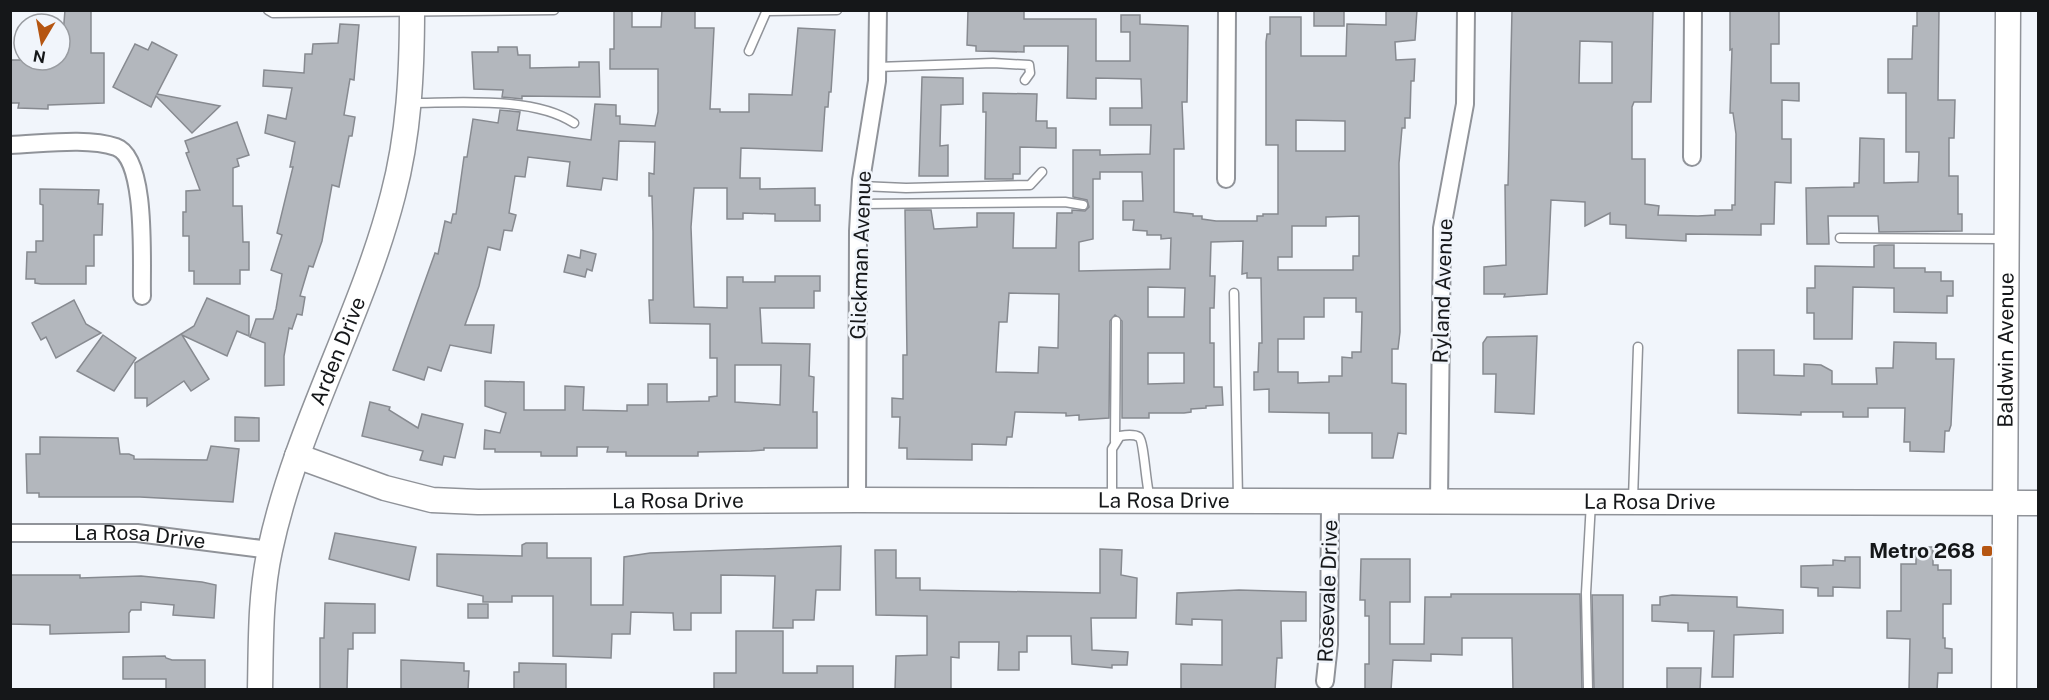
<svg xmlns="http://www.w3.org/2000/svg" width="2049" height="700" viewBox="0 0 2049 700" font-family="'Public Sans',sans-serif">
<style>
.building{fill:#b3b7bd;stroke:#878a90;stroke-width:1.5;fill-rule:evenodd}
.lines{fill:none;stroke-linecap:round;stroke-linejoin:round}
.lane-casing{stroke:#909399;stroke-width:11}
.street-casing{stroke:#909399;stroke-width:20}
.secondary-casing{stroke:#909399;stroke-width:27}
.lane{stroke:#fff;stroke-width:8}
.street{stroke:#fff;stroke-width:16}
.secondary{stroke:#fff;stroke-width:24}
.poi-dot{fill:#b55511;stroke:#f1f5fb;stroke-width:2}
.labels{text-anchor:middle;stroke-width:5;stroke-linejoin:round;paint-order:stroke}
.street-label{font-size:21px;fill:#151719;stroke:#f1f5fb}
.poi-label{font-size:21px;font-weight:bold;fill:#151719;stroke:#f1f5fb;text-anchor:end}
</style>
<rect width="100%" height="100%" fill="#f1f5fb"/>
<g class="building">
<path d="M65 10H91V53H104V103L48 105V109L18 108 19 103H10V60H61Z"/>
<path d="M614 10H632V27H661L662 10H695V28H714L710 109H720V112H749V94L792 95 798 28 835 30 831 92H829L828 107H825L822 151 741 148 740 178H760V189L815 188V205H820V221H775V214L743 213V219H727V188H694L691 227 694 307 727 308V277H743V282H775V276H820V291H814V308H760L762 343 810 344 809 376 814 377 813 412H817V448H764V450L751 451 698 452V456H626V452H607L608 447H577V456H541V452H495V449H484L485 430 500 433 506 413 485 406V381L524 382V410H565V386L584 387 583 410 627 411V405H648V384H667V402L709 401V397L717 396V358H710V324L650 323 649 300H653V232L652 196H649V173L654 174 655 142 619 141 617 180 603 178 601 190 567 186 570 162 528 157 525 177 515 176 509 213 516 215 512 231 504 230 500 250 488 247 479 286 465 325H494L491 353 450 345 441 371 428 367 424 380 393 370 435 253 438 254 445 221 451 223 453 214H456L464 157H467L473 119 498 123 500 110 520 112 517 130 591 140 595 104 616 105V116H620V124L655 126 658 112V69H610V49H614ZM735 365H781L780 405 735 402Z"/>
<path d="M968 10H1024V19H1096V61H1130V32H1121V15H1140V24L1188 26 1187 102H1182L1184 149H1174V212L1193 214V216H1202V219L1216 221H1257V216H1263V214H1278V145H1266V42L1267 34H1270V17H1301V56H1346L1347 24 1386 25V10H1417L1415 40 1395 42 1396 60 1415 59 1414 81H1411L1410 118H1405V128H1402L1399 163 1400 332 1398 349H1392V383L1406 384V434L1398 433 1393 458H1372V433H1329V413L1269 412V389L1254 390V372H1258L1259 343H1262L1261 278H1247V273L1242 274 1243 241 1211 242 1210 276H1215L1214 308H1210V343H1214V387H1222L1223 405 1206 406V408L1191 409V412L1184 413H1149V418H1122V321L1115 315 1110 321 1109 418 1079 420V415L1066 416V413L1015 412 1012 437H1007L1006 445 972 444V460L907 459V448H899L900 417H892V398L903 399V355H907L905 210H931L934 229 977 227V213H1014L1013 248H1056L1057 213H1072V210L1085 211 1089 207 1087 200 1073 197V150H1100V155L1150 154 1151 125H1110V108H1142L1141 79 1096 78V99L1067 98 1068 46H1024V52L976 51V46L967 45ZM1296 120 1345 121V151H1296ZM1100 172H1142L1143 201H1123V220H1134L1133 230 1147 231V235H1161V239L1171 238 1170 269 1079 271V242L1093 239V179H1100ZM1359 216V256H1353V270H1278V257H1292V226H1326V217ZM1148 287 1185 288 1184 317H1148ZM1009 293 1059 294 1058 348 1039 347 1038 373 996 372 999 322H1007ZM1324 298H1356V312H1362L1361 352H1352V358L1342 357V376H1329V382L1298 383V372H1278V339H1304V317H1324ZM1148 353H1184V383L1148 384Z"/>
<rect x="1314" y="10" width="30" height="16"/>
<path d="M1512 10H1653L1651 102H1634L1632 107V159H1645V204L1659 206 1658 215 1698 216 1715 215V210H1732V205H1735L1736 134 1733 113H1730L1732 49 1730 50V10H1779V44H1771V83H1799V101L1782 100V139H1791V183L1775 182 1774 224H1761V235L1686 234V241L1626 238V225L1610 224V213L1585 226V202L1551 200 1547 294 1504 297 1505 294H1484V267L1506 265 1505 185H1508L1509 146ZM1580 41 1612 42V83H1579Z"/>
<path d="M1917 10H1939L1938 100H1955L1954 138H1949V176H1958V214H1962V231L1879 232 1878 216H1828L1829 244H1807L1806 188 1854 187V183H1859L1860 138 1884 139V183L1918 182 1919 152H1906V93H1888V59H1912L1913 26H1917Z"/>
<path d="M340 24 359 25 354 80 350 79 344 115 355 117 352 136H349L339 187 332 185 322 241 313 267 309 266 300 296 305 297 302 315 297 314 292 329 289 328 284 356V385L265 386V343L250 337 256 319H273L276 309 282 274 271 270 282 235 277 233 293 167H290L295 142 265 133 268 115 286 119 292 88 263 86 264 70 304 73 305 54H312L313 44 338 43Z"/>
<path d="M152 42 177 55 157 94 220 106 192 133 156 96 151 107 113 87 135 44 148 50Z"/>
<path d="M498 47H517L518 55H530V68L579 67V62H599L600 97 522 96V99L502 97 503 90 474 89 472 52H498Z"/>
<path d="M922 77 963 78V104L941 105 940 146 948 145V176H919Z"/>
<path d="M983 93 1037 94 1036 121H1047V128H1056V148L1020 147V174H1013V179H985L986 112H983Z"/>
<path d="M237 122 249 155 237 159 239 166 233 168V206H242L243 242H249V270H240V284H194V271H189V236H183V212H186V191L200 190 186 153 189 152 185 141Z"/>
<path d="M40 189 99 190 98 204H103L102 235H94V266H86V284H41L35 283V279H26L27 252H36V241H43V205L40 204Z"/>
<path d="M1879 245H1894V268H1925V272H1941V281H1953V296H1947V313L1894 312V288L1853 287 1852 339H1814V313H1807V288H1815V266L1874 267V246Z"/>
<path d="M581 250 596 254 592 271 587 269 585 277 564 272 568 255 580 258Z"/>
<path d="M207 298 249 316V336L237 331 227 356 182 335 209 379 191 391 184 381 147 406V398H135V363L194 326Z"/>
<path d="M74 300 86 324 101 333 56 358 46 337 41 340 32 323Z"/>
<path d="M103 335 136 358 114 391 77 371Z"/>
<path d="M1537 336 1534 414 1495 412 1496 374H1483V343L1487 337Z"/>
<path d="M1894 342 1936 343V359H1954L1951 425 1949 431H1945L1944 452 1910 451V442H1904L1905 408H1868V417H1843V412H1801V415L1738 413V350H1774V375L1804 376V364L1821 365 1832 371V384H1877L1876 368H1893Z"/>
<path d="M370 402 390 407 389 410 418 428 422 414 463 424 455 458 444 456 442 465 420 460 423 451 362 436Z"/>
<path d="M235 417 259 418V441H235Z"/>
<path d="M40 437 118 438 120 454H129L134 456V459L207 460 211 446 239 449 233 502 140 497H39V493H27L26 454H40Z"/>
<path d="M335 533 416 547 409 580 329 559Z"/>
<path d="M526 543H547V558H591V605H623L624 557 650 553 841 546 840 590H816L814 620H793V628H773L775 576 721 575V613H691V630H674L673 613 631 612 630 634H612L611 658 553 656V596H512V602H483V596L437 586V554L522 556V545Z"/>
<path d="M1916 547H1933V565H1938V570H1951V604H1943V638H1945V648L1952 649V673H1938L1937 690H1909L1910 639 1887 638V611H1901V564H1916Z"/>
<path d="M1100 549 1122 550 1121 575 1137 578 1136 618H1091L1092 650 1128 652 1127 665H1112V668L1072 664 1071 636H1027V652H1019V670H998L999 642H959V658L951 657V690H895L896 656 927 655V616L876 615 875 550H896V578H920V590L1100 593Z"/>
<path d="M1845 557H1860V588L1833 587V596H1818V588L1801 587V566L1833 565V560L1845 561Z"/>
<path d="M1361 559H1410V602H1390V644H1424L1425 597H1451V594H1580L1582 690H1513L1512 638H1462V655L1431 654V661L1393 660 1391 690H1365V664H1369V616H1365V600H1360Z"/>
<path d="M10 575H80V578L141 576 202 582 216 585 214 618 173 615 174 605 141 602V610H131L129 613V632L50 634V625L10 624Z"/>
<path d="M1239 590 1306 592V621H1281L1282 658H1277L1275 690H1181V664L1222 665V620L1192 619V625L1176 624 1177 593Z"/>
<path d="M1592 595H1623V690H1594Z"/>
<path d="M1672 595 1737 597V607L1783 610V633L1734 635 1733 677H1712L1714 631H1688V623L1652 621V605H1660V597Z"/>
<path d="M325 603 375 604V633H353V649H348L347 690H320V638H324Z"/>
<rect x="468" y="604" width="20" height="14"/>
<path d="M736 631H783V673H817V666H853V690H714V673H736Z"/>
<path d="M165 656 166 658 172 660H205V690H166V679H123V657Z"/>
<path d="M401 660 464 663V671H469L468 690H401Z"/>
<path d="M519 663 566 664V690H514V672H519Z"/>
<path d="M1667 668H1701L1700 690H1667Z"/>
</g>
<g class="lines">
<defs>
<g id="lane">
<path d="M268 10 273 13 554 10"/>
<path d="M768 11 837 10"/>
<path d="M749 51 767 10"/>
<path d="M877 67 993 63 1029 65 1030 73 1025 80"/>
<path d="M410 103C458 103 534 96 574 123"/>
<path d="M861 186 906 188 1030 185 1042 172"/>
<path d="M860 204 1065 202 1083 205"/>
<path d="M1840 238 2004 239"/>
<path d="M1234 293 1238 498"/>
<path d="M1115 441 1116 321"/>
<path d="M1633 499 1638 347"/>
<path d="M1112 500V449L1120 436C1126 435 1134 434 1139 437 1144 441 1146 487 1150 498"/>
<path d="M1588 690 1586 593 1591 502"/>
</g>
<g id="street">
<path d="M10 145C41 144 87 137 116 147 148 158 141 266 142 296"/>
<path d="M1692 157 1693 10"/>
<path d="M1226 179 1227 10"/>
<path d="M857 500 858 231 861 180 877 81 878 10"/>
<path d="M1439 501 1442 228 1465 104 1466 10"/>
<path id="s1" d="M10 533H137L270 550"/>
<path d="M1325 681 1329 644 1330 502"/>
</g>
<g id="secondary">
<path id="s2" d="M297 456 385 488 432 500 478 502 857 500 2038 503"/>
<path id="s3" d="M260 690C261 643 260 595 270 550 296 427 362 316 393 195 409 135 412 72 412 10"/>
<path id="s4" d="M2004 690 2008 10"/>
</g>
</defs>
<use href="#lane" class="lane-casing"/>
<use href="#street" class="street-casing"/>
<use href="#secondary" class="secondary-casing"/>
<use href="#lane" class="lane"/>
<use href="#street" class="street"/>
<use href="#secondary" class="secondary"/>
</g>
<rect class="poi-dot" x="1981" y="545" width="12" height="12" rx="3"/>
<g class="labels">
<g class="street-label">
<text transform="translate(861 255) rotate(-88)" y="7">Glickman Avenue</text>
<text transform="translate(1443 291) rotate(-88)" y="7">Ryland Avenue</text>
<text dy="7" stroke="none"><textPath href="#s3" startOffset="351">Arden Drive</textPath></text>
<text dy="7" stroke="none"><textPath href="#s4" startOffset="340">Baldwin Avenue</textPath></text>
<text dy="7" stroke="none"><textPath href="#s2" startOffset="388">La Rosa Drive</textPath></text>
<text dy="7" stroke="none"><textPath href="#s2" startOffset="874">La Rosa Drive</textPath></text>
<text dy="7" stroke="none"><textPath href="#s2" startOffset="1360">La Rosa Drive</textPath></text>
<text dy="7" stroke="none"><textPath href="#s1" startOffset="130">La Rosa Drive</textPath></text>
<text transform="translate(1328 591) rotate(-88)" y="7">Rosevale Drive</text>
</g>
<g class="poi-label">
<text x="1975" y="558">Metro 268</text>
</g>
</g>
<rect width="2049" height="700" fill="none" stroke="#151719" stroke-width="24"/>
<g transform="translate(42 42) rotate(190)"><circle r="28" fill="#f1f5fb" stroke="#999ca1" stroke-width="1.5"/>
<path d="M0-4.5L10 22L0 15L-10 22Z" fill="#b55511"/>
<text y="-9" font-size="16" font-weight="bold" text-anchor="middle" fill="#151719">N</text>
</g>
</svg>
